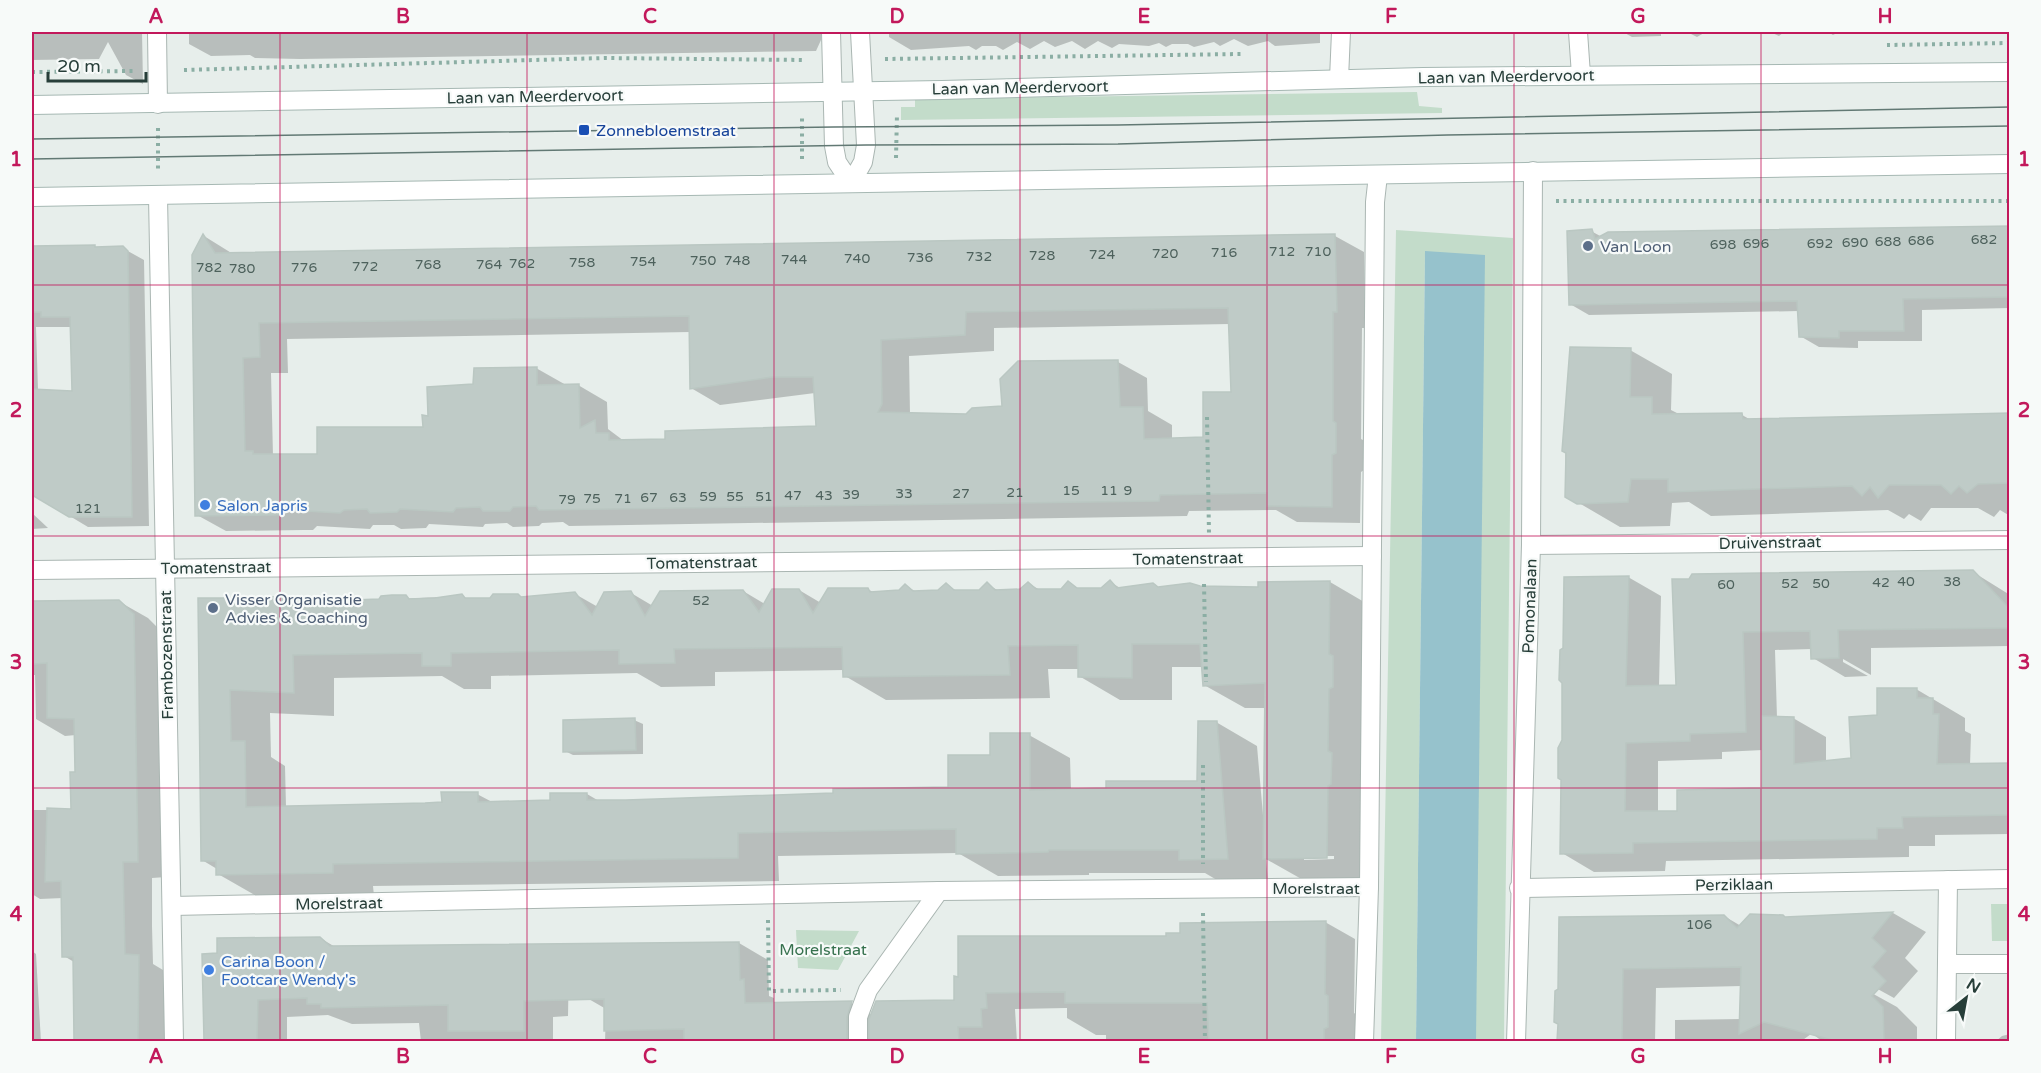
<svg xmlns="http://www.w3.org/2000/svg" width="2041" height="1073" viewBox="0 0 2041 1073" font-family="'Varela Round',sans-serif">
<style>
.green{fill:#c3dcca}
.water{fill:#96c2cc}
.shadow{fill:#0003;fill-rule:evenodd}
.building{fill:#bfcbc7;stroke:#bac7c2;stroke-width:1.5;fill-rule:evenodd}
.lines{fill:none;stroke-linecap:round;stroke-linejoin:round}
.street-casing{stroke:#aab6b2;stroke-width:20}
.secondary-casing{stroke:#a6b8b3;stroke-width:20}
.path{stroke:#8baea4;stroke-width:4;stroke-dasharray:3 4.5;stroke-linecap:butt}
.street{stroke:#fff;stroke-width:18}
.secondary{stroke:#fff;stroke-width:18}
.tram{stroke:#627974;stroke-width:1.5}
.grid{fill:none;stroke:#c2185b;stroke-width:1.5;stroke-opacity:0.55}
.transit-dot{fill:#1a4fb4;stroke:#f7faf9;stroke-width:2}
.service-dot{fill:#5c6f8a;stroke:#f7faf9;stroke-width:2}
.shop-dot{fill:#3f7fe0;stroke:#f7faf9;stroke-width:2}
.labels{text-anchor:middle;stroke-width:4.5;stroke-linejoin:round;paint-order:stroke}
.number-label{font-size:14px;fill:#4d615c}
.street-label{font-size:16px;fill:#273e39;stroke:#f7faf9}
.transit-label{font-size:16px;fill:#164399;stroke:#f7faf9;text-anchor:start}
.service-label{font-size:16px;fill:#4e5e75;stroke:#f7faf9;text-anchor:start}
.shop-label{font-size:16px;fill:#366cbe;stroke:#f7faf9;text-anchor:start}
.park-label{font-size:16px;fill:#36714e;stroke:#f7faf9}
.neatline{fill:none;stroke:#c2185b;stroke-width:2}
.grid-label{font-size:20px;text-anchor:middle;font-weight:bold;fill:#c2185b}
</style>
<rect width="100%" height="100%" fill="#e7eeeb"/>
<g class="green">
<path d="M1417 92 1419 106 1442 108V113L901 120V107H915V99Z"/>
<path d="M1396 230 1513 238 1504 1041H1476L1425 252 1416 1041 1381 1042Z"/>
<path d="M1991 904H2009V941H1992Z"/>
<path d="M796 930 859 931 838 970 798 968Z"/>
</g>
<path class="water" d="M1425 251 1485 255 1476 1041H1416Z"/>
<g class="shadow">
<path d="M32 32H142L143 84 126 75 108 42 99 59 32 60Z"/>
<path d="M189 32H821V40L816 51 300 59 255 58 250 55 211 56 189 44Z"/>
<path d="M889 32H1320V43L1275 46 1268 41 1248 46 1234 39 1220 46 1214 42 1194 47 1188 44H1172L1166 47 1159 43 1149 46 1119 44 1112 48 1098 41 1085 49 1072 41 1055 47 1044 41 1030 49 1017 42 1003 50 996 46H982L976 50 969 46 911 50 889 37Z"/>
<path d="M1623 32H1661V36L1632 37Z"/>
<path d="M1687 32H1743V33H1704L1697 37Z"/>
<path d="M1770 32H1839L1833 35 1828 32H1784L1779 36Z"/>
<path d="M2010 228V308L1922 310V341H1858V348L1819 347 1800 336 1799 311 1589 315 1570 304 1591 231 1602 237Z"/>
<path d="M204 236 233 254 1335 236 1364 252 1365 328H1362L1361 439 1365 441 1364 470 1361 472 1360 523 1297 522 1276 510 1189 511 1187 516 569 526 563 522 542 523 539 526 513 527 507 523 485 524 483 527 429 524 426 528 401 529 394 525H373L370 529 317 526 313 530H304L226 531 197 515ZM1230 324 1232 394 1205 439 1172 440V425L1148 411 1147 378 1118 362 1003 408 966 416 910 414 909 356 994 351V328ZM690 332 691 388 720 405 815 393 817 427 667 440 624 441 608 429 607 402 578 385H566L536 368 475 385 429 417 424 429 319 455 273 456 271 373H288L287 339Z"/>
<path d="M81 246 126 250 144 260 149 526 88 527 33 494 32 496V247ZM36 327H72L74 392 38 390Z"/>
<path d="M1630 350 1672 374 1671 410 1681 415H1742L1751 420 2010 414V516L2000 510 1994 517 1978 508H1931L1921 521 1909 514 1904 519 1888 510 1711 516 1689 502 1672 503 1670 526 1620 527 1567 496 1564 421Z"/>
<path d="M32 513 48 528 32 529Z"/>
<path d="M1973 572 2010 595V646L1871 648V675L1843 659V662L1868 676 1845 677 1813 658 1812 649 1775 650 1777 718H1793L1826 737V762L1852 760 1878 716 1916 689 1965 718V731L1971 734 1970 765H2010V834L1935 835V846H1909V857L1666 861 1665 871 1594 872 1562 853 1563 741 1628 577 1661 596 1659 687 1678 686 1674 580ZM1763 750 1764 789 1678 812H1658V761L1722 759V752Z"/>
<path d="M1110 582 1122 589 1260 588 1330 582 1371 606 1367 880 1305 881 1266 859 1268 882 1222 883 1205 873H1089V875L998 876 958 853 778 856 779 881 373 886 374 896 258 897 218 874 217 869 202 860 238 599 244 603 294 598 300 602 350 598 356 601 462 596 468 599H491L518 595 524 598 575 594 598 607 631 593 653 606 743 591 765 604 799 590 821 603 868 589 874 593 899 591 905 586 917 592H939L946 585 959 592 980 591 987 584 999 591 1021 590 1028 583 1040 590H1061L1069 583 1081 590 1102 589ZM1172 667H1203L1204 685 1245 708H1267L1265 815H1263L1257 746 1216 722 1199 783 1071 790 1070 758 1029 735 950 789 599 801 587 794 552 801 494 803 477 794 443 803 286 807 285 766 271 757 270 713 334 716V678L442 676 464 689H491V676L637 673 661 687 715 686V672L845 670V676L886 700 1050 698 1048 669H1079V676L1120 700H1172ZM1304 856H1334V859L1304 860Z"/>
<path d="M118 601 148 618 162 632 166 877 152 878V926L153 964 168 973 169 1042H76L74 962 64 956 63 898 40 899 32 894V810H72L76 774V735L65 736 36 719 35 675H32V603Z"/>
<path d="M634 720 643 724V754L573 755 565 751Z"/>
<path d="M1893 913 1926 932 1905 958 1918 971 1894 998 1874 987 1868 991 1897 1007 1917 1027V1042H1823L1814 1035 1818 1029 1800 1042H1675V1020L1741 1019 1742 986 1656 988 1655 1042H1559L1556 992 1724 916 1741 926 1787 919Z"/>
<path d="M1325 922 1355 939 1354 1013 1357 1015V1042H1106V1035H1096L1067 1018V1008L1015 1009 1017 1042H605L606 1009 587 998 739 943 768 960 769 996 774 998V1004L851 1003 872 1015 955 1001 1167 937Z"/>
<path d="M320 938 337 948 569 961 568 1016 553 1017V1042H421L419 1023 352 1024 328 1015 287 1017V1042H205L204 955Z"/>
<path d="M32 951 36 954 41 1042H32Z"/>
<path d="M2010 1034V1042H1995L2002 1036Z"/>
</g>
<g class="building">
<path d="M2010 226V297L1903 299 1904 331H1839V338L1799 337 1797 301 1569 305 1567 231 1592 229 1595 239 1608 232Z"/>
<path d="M203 234 215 253 1335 234 1337 312H1333V421L1336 423V453L1332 455V507L1267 506V493L1160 495 1159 501 539 510 536 506 513 507 510 511H483L480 507 456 508 453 512 400 509 397 512 370 513 367 509 344 510 340 513 288 510 284 514 274 515 195 516 192 255ZM1228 308 1231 392H1203V437L1144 439 1143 407H1120L1118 360 1018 361 1000 379 1002 406 972 408 966 414 878 412 882 404 881 340 965 335 966 312ZM689 316 690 389 772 377H813L816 426 665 431V439L609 440V433H596L595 420 580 428 579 384 537 385V367L474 368 473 384 427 387 428 416 422 415 423 427H317V454H253V451H245L243 358 260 357 259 323Z"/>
<path d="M95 245V247L123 246 128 251 132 517H69L32 495V389L72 391 70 317H41V312H32V246Z"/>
<path d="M1570 347 1631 348 1630 397H1652V414L1742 413 1743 419 2010 413V483L1978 484 1967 493 1959 486 1951 494 1941 485H1889L1878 498 1870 487 1862 496 1852 486 1668 492V479H1631L1628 502 1577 504 1565 497 1566 453 1562 451Z"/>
<path d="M1973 570 2010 609V628L1838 630 1839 658 1811 659 1810 631 1743 632 1746 732 1690 734V741L1626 743 1625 811H1677V790L1762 788V716L1794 717V764L1851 758 1849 717 1877 715V688H1917V698H1933V714H1939L1937 764 2010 763V815L1902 817 1903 828H1877V839L1633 843V853L1560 854 1561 780 1558 778V748L1562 740V683L1559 680 1560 650 1563 648 1564 577 1629 576 1626 686 1676 685 1672 579H1689L1692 574Z"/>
<path d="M1110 580 1117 588 1153 583 1158 587 1190 583 1200 586 1258 587V582L1330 581 1329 654 1333 656V687L1329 689 1328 751 1332 753 1331 784 1328 786 1327 858 1263 859 1265 683 1203 686 1200 644H1132V678L1078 677V645L1008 646 1010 675 843 677 842 647 674 649 675 663 619 664V650L451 653V666H422V653L293 655 294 693 230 690 231 741H245L246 807 425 803 442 802 441 792H478V802L550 800V793H587V800H626L833 793V789L948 787V755H990V733H1030V790L1106 788V781H1197L1198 721H1217L1228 859 1179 860V850H1049L1048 852 956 854V829L738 833V858L333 864V873L216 875V861H201L198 598H239L241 601H267L269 597H294L297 600 351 596 353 600 379 599 381 596 392 595H406L409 599 435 598 462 594 465 598H490L493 594H518L521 597 575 592 592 615 604 592 631 591 645 616 660 591 743 590 759 612 772 589H799L813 613 828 588H868L870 592 899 590 905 584 913 591 938 590 946 583 954 590H979L987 582 995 590 1020 589 1028 582 1036 589H1061L1068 581 1077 588H1101Z"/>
<path d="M119 600 134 614 138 862H123L125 954 139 955 138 1041H74L73 957H62L61 881 45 882 47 808 71 809 70 772H75L74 719 47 718V663L34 664 32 659V601Z"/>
<path d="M635 718 636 750 563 752V720Z"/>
<path d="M1893 912 1872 938 1886 951 1872 967 1886 981 1872 996 1883 1007 1884 1041H1836L1764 1022 1739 1034 1741 967 1623 969 1622 1041H1557L1558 1024 1554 1022 1555 991 1558 989 1559 917 1724 915 1737 928 1750 914 1783 915 1785 917Z"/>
<path d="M1326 921 1325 994 1328 996V1027L1324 1029V1041H1209L1207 1003H1065V992L986 993 987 1008 981 1009 982 1027H958L959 1041H869V1019L876 1001 954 1000V976L958 977V936H1166V933H1180V923Z"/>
<path d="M320 937 330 946 739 942 740 980 744 979 745 1003 852 1001 847 1017V1041H684V1029L604 1031V999L524 1001V1031H448V1005L321 1008V1004H307V998L258 1000 257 1041H204L202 954 217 953V938Z"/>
</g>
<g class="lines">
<defs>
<g id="street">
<path d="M157 32 158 104"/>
<path d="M831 32 834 146 837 162 851 183 863 162 866 145 860 32"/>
<path d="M1578 32 1581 75"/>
<path d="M1339 79 1341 32"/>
<path d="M158 196 174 1042"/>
<path d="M1531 545 2010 540"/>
<path d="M32 570 1372 556"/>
<path d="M1519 888 2010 879"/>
<path d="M172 906 939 891 1369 887"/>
<path d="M1949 964H2010"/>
<path d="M858 1042V1017L868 990 939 891"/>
<path d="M1364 1042 1369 887 1375 202 1378 175"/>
<path d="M1516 1042 1531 545 1533 171"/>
<path d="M1946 1042 1948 880"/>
</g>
<g id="secondary">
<path d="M32 105 942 90 1423 77 2010 72"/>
<path d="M32 197 2010 164"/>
</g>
</defs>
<use href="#street" class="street-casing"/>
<use href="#secondary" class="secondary-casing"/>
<g class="path">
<path d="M1887 45 2010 43"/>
<path d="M885 59 1241 54"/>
<path d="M184 70 604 58 806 60"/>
<path d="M32 72 134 71"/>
<path d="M158 128V169"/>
<path d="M896 158 897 114"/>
<path d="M802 159V118"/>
<path d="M1556 201H2010"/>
<path d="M1207 417 1209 534"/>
<path d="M1204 584 1206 682"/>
<path d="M1203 765V864"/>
<path d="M1203 913 1205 1042"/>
<path d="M768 920 769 991 841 990"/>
</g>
<use href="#street" class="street"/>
<use href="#secondary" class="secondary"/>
<g class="tram">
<path d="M32 139 834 127 1118 125 2010 107"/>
<path d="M32 159 866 145 1118 144 1447 135 2010 126"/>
</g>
</g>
<path class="grid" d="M280 32V1042M527 32V1042M774 32V1042M1020 32V1042M1267 32V1042M1514 32V1042M1761 32V1042M32 285H2010M32 536H2010M32 788H2010"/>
<rect class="transit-dot" x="578" y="124" width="12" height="12" rx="3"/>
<g class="service-dot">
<circle cx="1588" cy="246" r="6"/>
<circle cx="213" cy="608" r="6"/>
</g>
<g class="shop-dot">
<circle cx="205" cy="505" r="6"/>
<circle cx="209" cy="970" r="6"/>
</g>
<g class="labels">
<g class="number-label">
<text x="1984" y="244">682</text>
<text x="1921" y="245">686</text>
<text x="1888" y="246">688</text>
<text x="1855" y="247">690</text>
<text x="1756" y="248">696</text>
<text x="1820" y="248">692</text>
<text x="1723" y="249">698</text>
<text x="1282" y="256">712</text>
<text x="1318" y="256">710</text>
<text x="1224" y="257">716</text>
<text x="1165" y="258">720</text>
<text x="1102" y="259">724</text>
<text x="1042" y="260">728</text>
<text x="979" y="261">732</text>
<text x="920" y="262">736</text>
<text x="857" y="263">740</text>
<text x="794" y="264">744</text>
<text x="703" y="265">750</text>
<text x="737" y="265">748</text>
<text x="643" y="266">754</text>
<text x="582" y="267">758</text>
<text x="522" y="268">762</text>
<text x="428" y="269">768</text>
<text x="489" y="269">764</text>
<text x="365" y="271">772</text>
<text x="209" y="272">782</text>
<text x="304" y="272">776</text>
<text x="242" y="273">780</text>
<text x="1071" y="495">15</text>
<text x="1109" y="495">11</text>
<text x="1128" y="495">9</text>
<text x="1015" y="497">21</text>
<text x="904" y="498">33</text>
<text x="961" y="498">27</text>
<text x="851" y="499">39</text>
<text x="793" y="500">47</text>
<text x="824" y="500">43</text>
<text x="708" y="501">59</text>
<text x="735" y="501">55</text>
<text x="764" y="501">51</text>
<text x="649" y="502">67</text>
<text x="678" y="502">63</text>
<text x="592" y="503">75</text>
<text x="623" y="503">71</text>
<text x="567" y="504">79</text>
<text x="88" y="513">121</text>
<text x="1906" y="586">40</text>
<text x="1952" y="586">38</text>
<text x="1881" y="587">42</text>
<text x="1790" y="588">52</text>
<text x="1821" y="588">50</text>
<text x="1726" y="589">60</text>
<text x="701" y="605">52</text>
<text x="1699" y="929">106</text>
</g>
<g class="street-label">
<text transform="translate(1506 76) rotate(-1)" y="6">Laan van Meerdervoort</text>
<text transform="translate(1020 87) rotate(-1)" y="6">Laan van Meerdervoort</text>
<text transform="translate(535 96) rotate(-1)" y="6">Laan van Meerdervoort</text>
<text transform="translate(1770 542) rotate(-1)" y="6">Druivenstraat</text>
<text transform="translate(1188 558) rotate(-1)" y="6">Tomatenstraat</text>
<text transform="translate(702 562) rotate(-1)" y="6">Tomatenstraat</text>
<text transform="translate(216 567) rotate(-1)" y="6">Tomatenstraat</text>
<text transform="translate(1529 606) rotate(-88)" y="6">Pomonalaan</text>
<text transform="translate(166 655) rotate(-91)" y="6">Frambozenstraat</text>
<text transform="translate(1734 884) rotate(-1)" y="6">Perziklaan</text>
<text x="1316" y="894">Morelstraat</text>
<text transform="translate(339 903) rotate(-1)" y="6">Morelstraat</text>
</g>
<g class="transit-label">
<text x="596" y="136">Zonnebloemstraat</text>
</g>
<g class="service-label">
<text x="1600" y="252">Van Loon</text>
<text x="225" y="605">Visser Organisatie<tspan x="225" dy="18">Advies &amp; Coaching</tspan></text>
</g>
<g class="shop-label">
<text x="217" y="511">Salon Japris</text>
<text x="221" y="967">Carina Boon /<tspan x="221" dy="18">Footcare Wendy's</tspan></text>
</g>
<g class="park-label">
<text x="823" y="955">Morelstraat</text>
</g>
</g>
<rect width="2041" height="1073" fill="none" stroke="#f7faf9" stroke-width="66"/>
<g transform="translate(1966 998) rotate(31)" stroke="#f7faf9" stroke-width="4.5" paint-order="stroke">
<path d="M0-4.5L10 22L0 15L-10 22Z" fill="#273e39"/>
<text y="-9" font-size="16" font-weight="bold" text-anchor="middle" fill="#273e39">N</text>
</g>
<path d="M48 72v9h98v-9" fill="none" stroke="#273e39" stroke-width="3"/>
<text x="57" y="72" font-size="18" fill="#273e39" stroke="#f7faf9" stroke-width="4.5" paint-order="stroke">20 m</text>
<rect x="33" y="33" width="1975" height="1007" class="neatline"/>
<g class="grid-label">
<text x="156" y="23">A</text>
<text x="403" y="23">B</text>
<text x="650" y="23">C</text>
<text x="897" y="23">D</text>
<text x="1144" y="23">E</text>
<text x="1391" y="23">F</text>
<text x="1638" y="23">G</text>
<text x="1885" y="23">H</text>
<text x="16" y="166">1</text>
<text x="2024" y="166">1</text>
<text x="16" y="417">2</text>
<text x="2024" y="417">2</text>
<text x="16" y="669">3</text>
<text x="2024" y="669">3</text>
<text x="16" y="921">4</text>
<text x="2024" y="921">4</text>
<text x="156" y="1063">A</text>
<text x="403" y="1063">B</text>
<text x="650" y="1063">C</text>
<text x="897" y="1063">D</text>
<text x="1144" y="1063">E</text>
<text x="1391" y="1063">F</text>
<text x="1638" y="1063">G</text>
<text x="1885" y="1063">H</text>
</g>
</svg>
